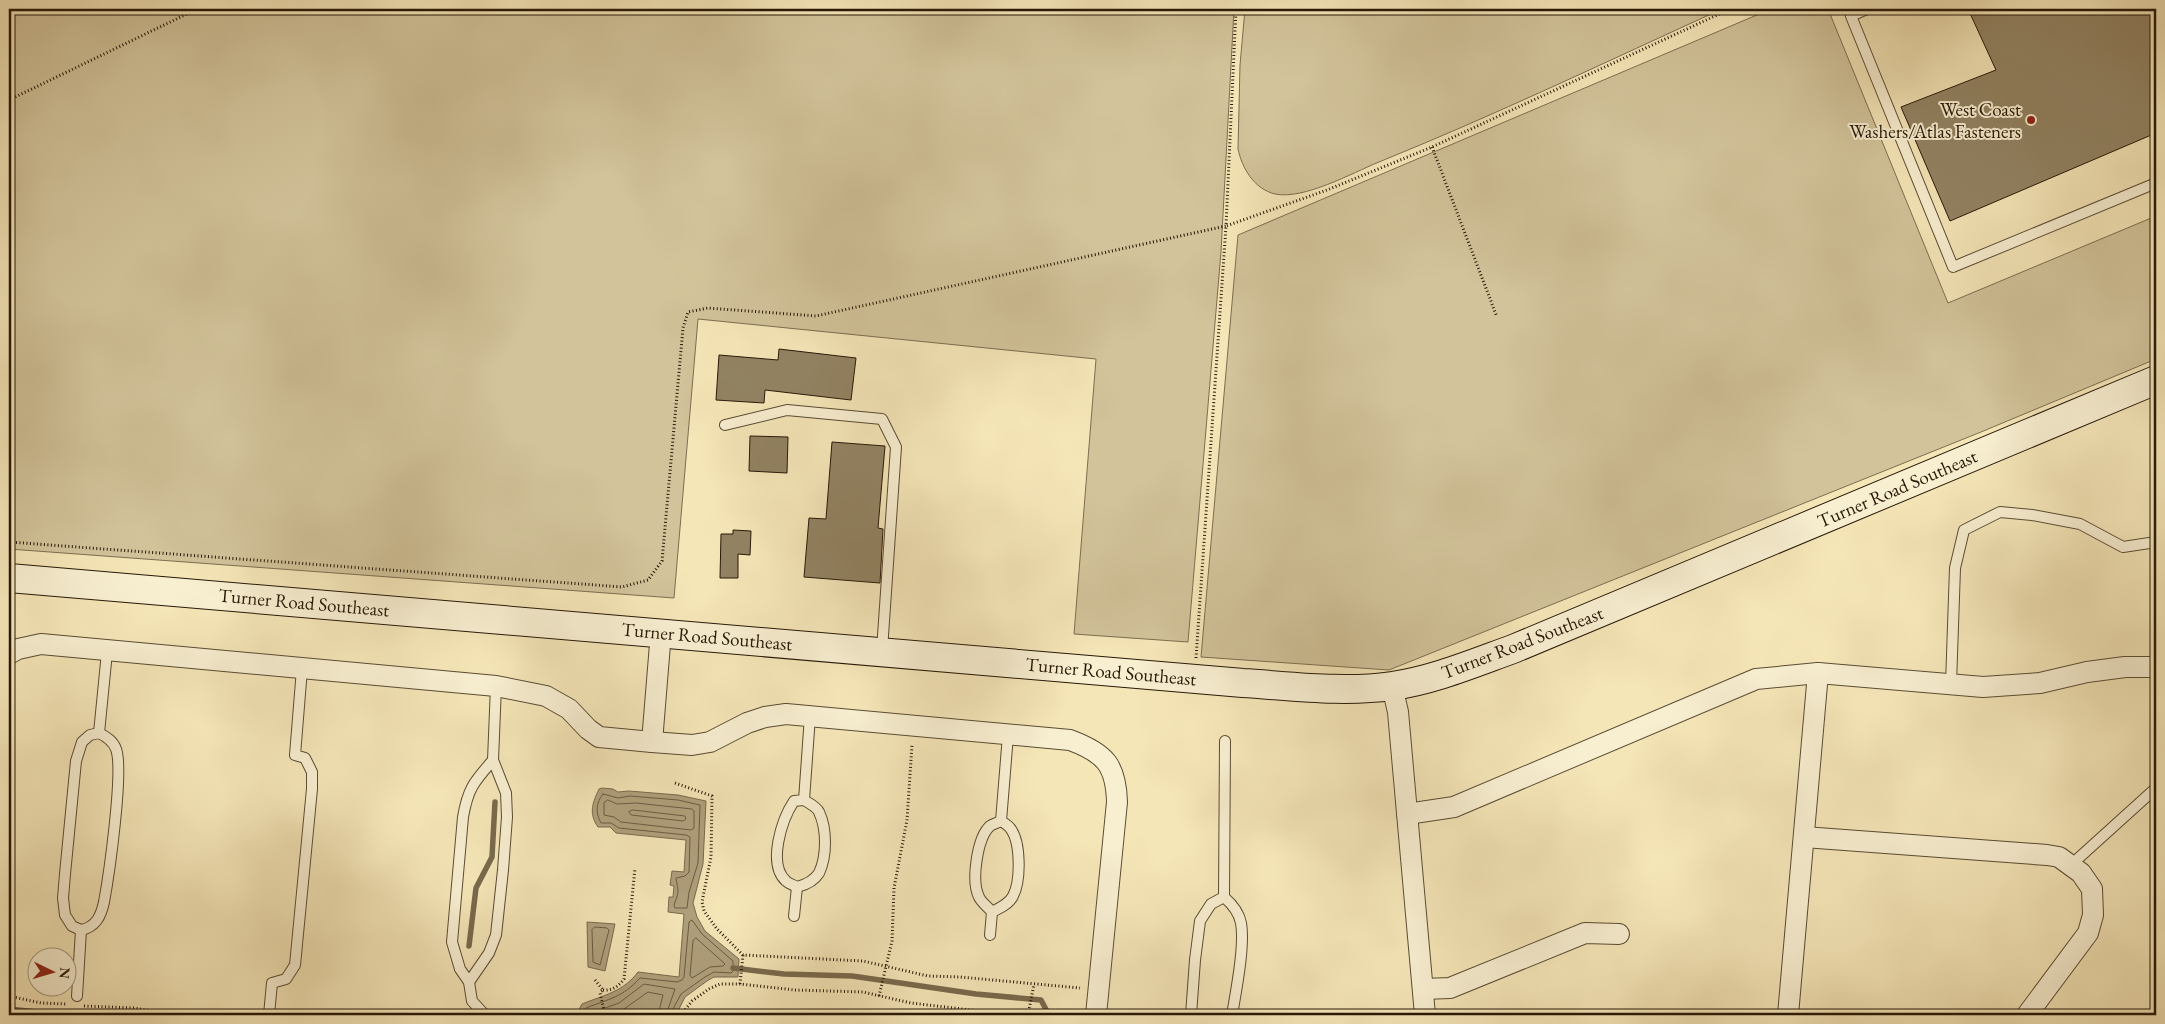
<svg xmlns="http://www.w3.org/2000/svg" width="2165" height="1024" viewBox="0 0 2165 1024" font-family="'EB Garamond',serif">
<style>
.green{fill:#d2c39a;stroke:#7c6e50}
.water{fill:#afa07c;stroke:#796a4d}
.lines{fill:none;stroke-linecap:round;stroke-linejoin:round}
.shore{stroke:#6b5c42;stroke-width:1}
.stream{stroke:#796a4d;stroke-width:5.5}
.building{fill:#928363;stroke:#271807}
.service-casing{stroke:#5a4c33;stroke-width:12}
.minor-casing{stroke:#5a4c33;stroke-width:22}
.secondary-casing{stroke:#271807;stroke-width:30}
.path{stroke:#271807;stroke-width:3;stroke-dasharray:1 2.5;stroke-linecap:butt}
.service{stroke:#f8efd1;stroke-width:10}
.minor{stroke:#f8efd1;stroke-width:20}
.secondary{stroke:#f8efd1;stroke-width:28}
.poi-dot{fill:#8f2418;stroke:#f8efd1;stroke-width:2}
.labels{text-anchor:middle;stroke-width:4;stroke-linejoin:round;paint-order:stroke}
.poi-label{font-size:19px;fill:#271807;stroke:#f8efd1;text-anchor:end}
.street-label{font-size:19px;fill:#271807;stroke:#f8efd1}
</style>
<rect width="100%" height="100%" fill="#f5e6b8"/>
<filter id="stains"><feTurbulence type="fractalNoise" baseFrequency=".004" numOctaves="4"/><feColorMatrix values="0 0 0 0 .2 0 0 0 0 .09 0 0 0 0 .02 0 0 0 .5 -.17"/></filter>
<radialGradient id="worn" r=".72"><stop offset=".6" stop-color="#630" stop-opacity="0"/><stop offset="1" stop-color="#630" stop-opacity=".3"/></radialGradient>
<g class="green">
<path d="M9 9H1234L1221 252 1188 642 1074 634 1096 359 698 319 674 598 9 549Z"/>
<path d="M1245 9H1722C1608 61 1495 115 1379 162 1352 173 1304 200 1275 194 1254 189 1242 168 1238 149L1240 65Z"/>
<path d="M1771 9H1828L1948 303 2156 216V359L1981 432 1389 670 1201 657 1238 235Z"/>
</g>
<g class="water">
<path d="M602 788 613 789 618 792 629 791 678 795 706 801 703 864 693 903 697 917 705 931 739 959 738 977H714L707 981 685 997 676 1015H576L582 1004C604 995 623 992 638 972L679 977 684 914 668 912 669 897H673L674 886 670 885 672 871 684 872 686 840 616 833 610 827H598C588 813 593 802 599 789Z"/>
<path d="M587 922 615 924 605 971 588 967Z"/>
</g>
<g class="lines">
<g class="shore">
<path d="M603 794 618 798 630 796 678 800 700 805 698 863 689 892 687 908H675L674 905C680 889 678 893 676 878L685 876 689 872 690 837 686 835 619 828 611 823H601C595 812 596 803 603 794Z"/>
<path d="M608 800 617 804 636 803 692 809 694 811V828L691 830 621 822 614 817 604 815V803Z"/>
<path d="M633 810 685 816 686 819 683 821 631 815 629 812Z"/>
<path d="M595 927 607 928 609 930 600 965 593 962 592 930Z"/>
<path d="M696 938 725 964 723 966 710 967 692 978 690 975 693 941Z"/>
<path d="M582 1015 586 1008C609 999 623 997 640 978L677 982 682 980 684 977 689 922 692 920 702 934 733 961V971L731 973 714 972 705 977 681 994 674 1007 672 1015"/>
<path d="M589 1015 591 1013 619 1003 644 984 675 989 666 1015"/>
<path d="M609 1015 624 1009 648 992 663 995 658 1015"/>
</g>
<g class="stream">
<path d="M469 946 476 888 492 857 495 802"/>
<path d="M733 968 784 974 852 976 976 994 1041 1000 1049 1015"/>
<path d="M9 1009 64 1015"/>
</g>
</g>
<g class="building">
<path d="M1968 9H2156V133L1950 221 1901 107 1996 70Z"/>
<path d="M779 349 856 358 851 400 765 390 764 403 716 400 719 355 778 360Z"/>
<path d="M750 436 788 437 787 473 749 471Z"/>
<path d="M832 442 885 446 878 528 883 529 880 583 804 577 809 518 826 519Z"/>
<path d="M733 530 751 531 750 555 738 554V578H720L721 534H733Z"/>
</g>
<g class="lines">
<defs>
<g id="service">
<path d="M1867 9 1851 16 1953 267 2156 183"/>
<path d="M725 425 787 410 882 419 896 447 882 650"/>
<path d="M1951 684 1955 568 1964 530 2000 512 2032 515 2080 524 2123 547 2156 542"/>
<path d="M99 733C107 737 113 741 116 749 124 770 109 875 104 902 101 916 96 927 81 930L72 926 65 915 63 898 65 874 76 761 82 742 90 735Z"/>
<path d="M99 733 107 652"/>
<path d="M1225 741 1224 897C1232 904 1239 912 1241 923 1245 946 1236 991 1232 1015"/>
<path d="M804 800 794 801C782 819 767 864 786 881 789 884 794 885 797 887 805 885 814 881 819 873 827 856 827 829 819 812 817 807 809 803 804 800L810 716"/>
<path d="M1001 821C997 823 993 824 990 826 977 838 971 881 979 897 981 902 988 907 992 912 1000 908 1009 904 1013 896 1021 881 1021 841 1010 828 1008 825 1004 823 1001 821L1008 735"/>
<path d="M2072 864 2156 788"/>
<path d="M794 916 797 887"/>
<path d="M990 935 992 912"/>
<path d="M469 982 489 953 496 935 503 870 507 817 506 793 493 760 496 686"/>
<path d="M77 996 81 930"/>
<path d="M269 1015 272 983 286 979 295 965 312 789V772L305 758 295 755 302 669"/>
<path d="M485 1015 472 1001 469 982 460 969 452 942 463 817C468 788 474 782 493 760"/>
<path d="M1191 1015 1195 960 1200 921 1211 904 1224 897"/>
</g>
<g id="minor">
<path d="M9 654 18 649 41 644 496 686 546 696 569 709 588 729 599 737 652 742 692 745 710 742 747 723 765 717 786 714 1070 740C1105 753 1116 765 1117 802L1096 1015"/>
<path d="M1392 686 1398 712 1425 1015"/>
<path d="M652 742 661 632"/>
<path d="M1407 814 1454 807 1756 679 1818 673"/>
<path d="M1804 837 2047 855 2059 857 2081 873 2092 889 2093 915 2088 933 2027 1015"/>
<path d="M1423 989 1450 988 1585 933 1619 934"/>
<path d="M1788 1015 1818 673 1983 687 2040 683 2087 672 2125 667H2156"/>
</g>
<path id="secondary" d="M9 578 1243 683C1292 686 1343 693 1392 686 1434 680 1474 663 1513 649L2156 380"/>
</defs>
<use href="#service" class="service-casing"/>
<use href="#minor" class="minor-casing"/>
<use href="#secondary" class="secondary-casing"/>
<g class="path">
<path d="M9 100 197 9"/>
<path d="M1432 147 1497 317"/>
<path d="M9 542 622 587 648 580 662 561 683 328 688 312 708 308 816 316 1226 226 1236 9"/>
<path d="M1196 658 1226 226 1327 190 1432 147 1730 9"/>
<path d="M675 783 712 796 711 857 702 902 704 911 717 929 743 955 863 961 928 976 960 977 1080 988"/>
<path d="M595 980 603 990 600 993 605 1015"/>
<path d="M740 984 743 955"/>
<path d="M603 990C612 991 619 986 624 979L635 868"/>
<path d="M9 996 41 1003 66 1004"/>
<path d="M879 996 892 941 894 888 907 820 912 745"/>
<path d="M84 1006 134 1008 176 1015"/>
<path d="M681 1015 692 1001 709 989 720 984H740L795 990 863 992 911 1003 1014 1015"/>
<path d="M1028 1015 1034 984"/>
</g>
<use href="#service" class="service"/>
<use href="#minor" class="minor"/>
<use href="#secondary" class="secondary"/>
</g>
<circle class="poi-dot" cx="2031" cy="120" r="5"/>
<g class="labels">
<g class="poi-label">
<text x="2021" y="116">West Coast<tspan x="2021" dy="22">Washers/Atlas Fasteners</tspan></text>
</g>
<g class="street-label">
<text transform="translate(1897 488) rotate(-23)" y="7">Turner Road Southeast</text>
<text transform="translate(304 602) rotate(5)" y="7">Turner Road Southeast</text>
<text transform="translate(707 636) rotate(5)" y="7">Turner Road Southeast</text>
<text transform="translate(1522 642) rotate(-21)" y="7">Turner Road Southeast</text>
<text transform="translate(1111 671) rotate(5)" y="7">Turner Road Southeast</text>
</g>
</g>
<rect width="2165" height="1024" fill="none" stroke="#f5e6b8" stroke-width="30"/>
<rect x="10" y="10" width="2145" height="1004" fill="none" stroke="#271807" stroke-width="2.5"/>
<rect x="15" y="15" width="2135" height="994" fill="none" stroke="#271807"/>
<g transform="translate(52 972) rotate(95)"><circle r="24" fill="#f8efd1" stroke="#a49980"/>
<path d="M0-4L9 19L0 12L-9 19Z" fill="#8f2418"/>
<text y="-8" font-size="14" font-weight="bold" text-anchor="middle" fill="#271807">N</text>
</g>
<rect width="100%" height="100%" filter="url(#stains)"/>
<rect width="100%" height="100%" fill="url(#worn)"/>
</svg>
